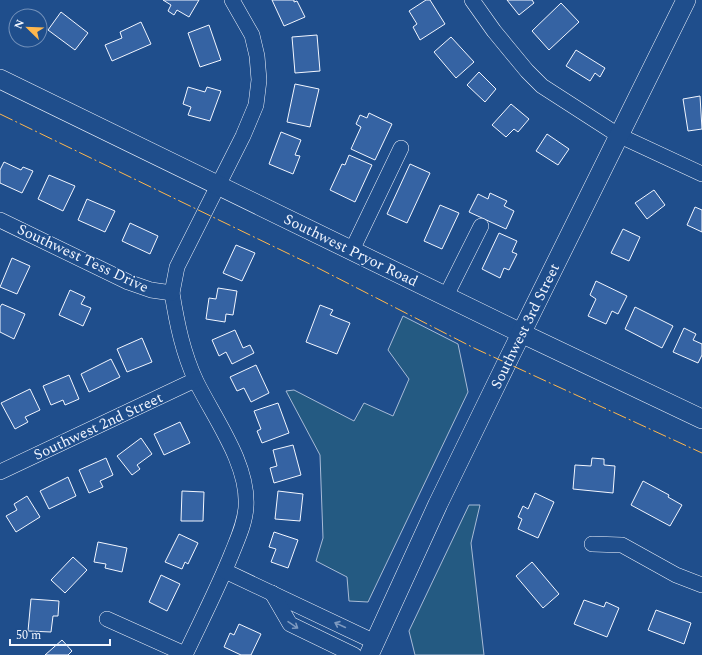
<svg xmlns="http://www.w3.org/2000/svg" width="702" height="655" viewBox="0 0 702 655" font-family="Spectral,serif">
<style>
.green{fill:#245a82;stroke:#a8bbd7}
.building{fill:#3563a3;stroke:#f2f6ff}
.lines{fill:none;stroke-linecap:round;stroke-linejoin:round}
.minor-casing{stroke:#f2f6ff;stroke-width:16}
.major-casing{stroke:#f2f6ff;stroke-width:20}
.minor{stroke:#1f4e8c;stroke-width:15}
.major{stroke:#1f4e8c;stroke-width:19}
.power{stroke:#ffb74d;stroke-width:1;stroke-dasharray:14 3 2 3;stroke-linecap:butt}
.oneway{stroke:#7e9ac0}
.labels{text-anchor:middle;stroke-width:3;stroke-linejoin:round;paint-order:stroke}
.street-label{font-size:15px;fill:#f2f6ff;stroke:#1f4e8c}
</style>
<rect width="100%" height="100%" fill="#1f4e8c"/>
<g class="green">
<path d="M403 316 458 344 468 392 368 602 349 601 347 577 316 561 323 538 320 455 286 391 294 390 354 421 364 403 393 416 409 379 388 350Z"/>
<path d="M469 505H480L471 543 484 655H415L409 631Z"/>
</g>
<g class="building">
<path d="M163 0H199L189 17 177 10 174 15 168 11 171 5Z"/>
<path d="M272 0H294V2L297 1 305 17 284 26Z"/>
<path d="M426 0H430L445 24 420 40 413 27 417 24 409 11Z"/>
<path d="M507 0H532L534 3 519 15Z"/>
<path d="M561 3 579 22 549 50 532 31Z"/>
<path d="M61 12 88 33 75 50 48 30Z"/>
<path d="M141 22 151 44 112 61 105 45 122 38 120 32Z"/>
<path d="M209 25 221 60 200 67 188 33Z"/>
<path d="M317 35 320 71 295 73 292 37Z"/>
<path d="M451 37 474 62 456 78 434 52Z"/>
<path d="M576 50 605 68 600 77 595 73 590 81 566 66Z"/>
<path d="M479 72 496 89 485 102 467 85Z"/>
<path d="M295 84 319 89 310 127 287 122Z"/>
<path d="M188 87 205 92 207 87 221 91 210 121 188 115 191 107 183 104Z"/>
<path d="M700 96 702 129 688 131 683 99Z"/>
<path d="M511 104 529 119 518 132 514 129 506 137 492 125Z"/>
<path d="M369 113 392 124 375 160 351 149 361 127 356 124 360 115 367 118Z"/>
<path d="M281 132 301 140 295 155 300 156 293 174 269 164Z"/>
<path d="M547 134 569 149 558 165 536 151Z"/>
<path d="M349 155 372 165 355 202 330 190 342 164 345 165Z"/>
<path d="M4 162 21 170 23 167 33 171 22 193 0 183V170Z"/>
<path d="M410 164 430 173 407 223 387 214Z"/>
<path d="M49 175 75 186 63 211 38 199Z"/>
<path d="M654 190 665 205 647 219 635 203Z"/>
<path d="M490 193 507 201 504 206 514 211 506 229 469 212 478 194 488 199Z"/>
<path d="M87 199 115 211 105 232 78 220Z"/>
<path d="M440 205 459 213 442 249 424 241Z"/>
<path d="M695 207 702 210V232L687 225Z"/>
<path d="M130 223 158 236 150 254 122 241Z"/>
<path d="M623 229 640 237 629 261 611 253Z"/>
<path d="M499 233 517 241 512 252 517 254 509 270 504 268 500 278 482 269Z"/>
<path d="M236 245 255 253 242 281 223 273Z"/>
<path d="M12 258 30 266 17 294 0 287Z"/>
<path d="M596 281 627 296 618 314 612 311 606 324 588 316 596 299 590 295Z"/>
<path d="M218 288 237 291 233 315 226 314 225 322 206 319 209 298 216 299Z"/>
<path d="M70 290 85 297 81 304 91 308 83 326 59 315Z"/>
<path d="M2 304 25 314 14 339 0 332V307Z"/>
<path d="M320 305 333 310 330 315 350 323 337 354 306 342Z"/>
<path d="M635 307 673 326 662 348 625 329Z"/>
<path d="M684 328 696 334 693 340 702 344V355L698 363 673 352Z"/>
<path d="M235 330 243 348 250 345 254 353 232 364 226 352 219 356 212 340Z"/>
<path d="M142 338 152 362 127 372 117 349Z"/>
<path d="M111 359 120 377 89 392 81 374Z"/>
<path d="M256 365 269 393 251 402 244 388 237 391 230 377Z"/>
<path d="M69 375 79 399 65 405 63 400 51 405 43 386Z"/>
<path d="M30 389 40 410 25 417 28 422 15 429 1 403Z"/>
<path d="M278 403 289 433 262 443 257 431 261 429 254 411Z"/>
<path d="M180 422 190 443 164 455 154 434Z"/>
<path d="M141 438 152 454 137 465 140 469 132 475 117 456Z"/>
<path d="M293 445 301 475 274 483 270 468 277 466 273 450Z"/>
<path d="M106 458 113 475 100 481 103 487 89 493 79 470Z"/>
<path d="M592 458 604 459V465L615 466 613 493 573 489 575 465 591 466Z"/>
<path d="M68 477 76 496 49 509 40 491Z"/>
<path d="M643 481 669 495 668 497 682 505 670 526 631 505Z"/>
<path d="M182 491 204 492 203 521H181Z"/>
<path d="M278 491 303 494 300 521 275 519Z"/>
<path d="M535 493 554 502 538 538 518 529 522 519 518 517 523 506 528 509Z"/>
<path d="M27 496 40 517 16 532 6 516 17 510 14 504Z"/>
<path d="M274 532 298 540 288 568 271 562 276 549 269 547Z"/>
<path d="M179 534 198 543 188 564 185 562 182 569 165 562Z"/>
<path d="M98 542 127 548 122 572 105 568 106 564 94 562Z"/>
<path d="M73 557 87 570 65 593 51 580Z"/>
<path d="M532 562 559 594 543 608 516 576Z"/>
<path d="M161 575 180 584 167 611 149 602Z"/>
<path d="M31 599 59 601 58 616H53L51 632 28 631Z"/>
<path d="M584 600 604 607 606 602 619 608 607 637 574 624Z"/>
<path d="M656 610 691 623 684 644 648 630Z"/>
<path d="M239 624 261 634 251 655H241L224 647 230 633 234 635Z"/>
<path d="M62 640 72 651 68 655H45Z"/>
</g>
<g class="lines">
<defs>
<g id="minor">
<path d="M472 0 494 31 527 71 542 86 618 135 702 174"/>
<path d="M0 220 128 282 151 290 172 293C177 324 183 353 196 381 214 418 249 464 246 507 245 523 238 538 232 553 218 588 201 621 185 655"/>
<path d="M352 250 401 148"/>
<path d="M172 293 177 267 243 136 256 105 259 80 257 56 252 35 232 0"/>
<path d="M446 296 481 226"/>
<path d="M0 472 195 380"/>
<path d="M592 544 622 545 676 575 702 585"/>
<path d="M225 571 375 642"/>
<path d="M272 593 290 624 354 655"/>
<path d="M107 619 185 654"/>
</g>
<g id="major">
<path d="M0 79 521 333 702 419"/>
<path d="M369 655 438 504 510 356 686 0"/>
</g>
</defs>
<use href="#minor" class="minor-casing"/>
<use href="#major" class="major-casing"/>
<use href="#minor" class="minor"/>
<use href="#major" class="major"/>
<path class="power" d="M0 114 316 267 474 348 702 453"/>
</g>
<defs><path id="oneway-shaft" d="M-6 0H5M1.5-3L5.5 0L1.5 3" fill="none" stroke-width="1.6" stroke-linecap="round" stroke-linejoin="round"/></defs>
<g class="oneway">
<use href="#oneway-shaft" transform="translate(293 625) rotate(34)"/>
<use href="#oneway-shaft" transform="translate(340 625) rotate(-155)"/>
</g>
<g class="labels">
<g class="street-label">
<text transform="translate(351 250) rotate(26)" y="5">Southwest Pryor Road</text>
<text transform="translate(83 258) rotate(25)" y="5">Southwest Tess Drive</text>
<text transform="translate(525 326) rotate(-64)" y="5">Southwest 3rd Street</text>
<text transform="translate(98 426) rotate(-25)" y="5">Southwest 2nd Street</text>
</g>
</g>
<g transform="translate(28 28) rotate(293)"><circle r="19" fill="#1f4e8c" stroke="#7391ba"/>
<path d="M0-3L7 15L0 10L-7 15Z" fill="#ffb74d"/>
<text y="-6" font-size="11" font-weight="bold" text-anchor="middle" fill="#f2f6ff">N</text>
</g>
<path d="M10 639v6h100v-6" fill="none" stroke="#f2f6ff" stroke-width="2"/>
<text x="16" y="639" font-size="12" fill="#f2f6ff" stroke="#1f4e8c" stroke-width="3" paint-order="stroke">50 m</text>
</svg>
